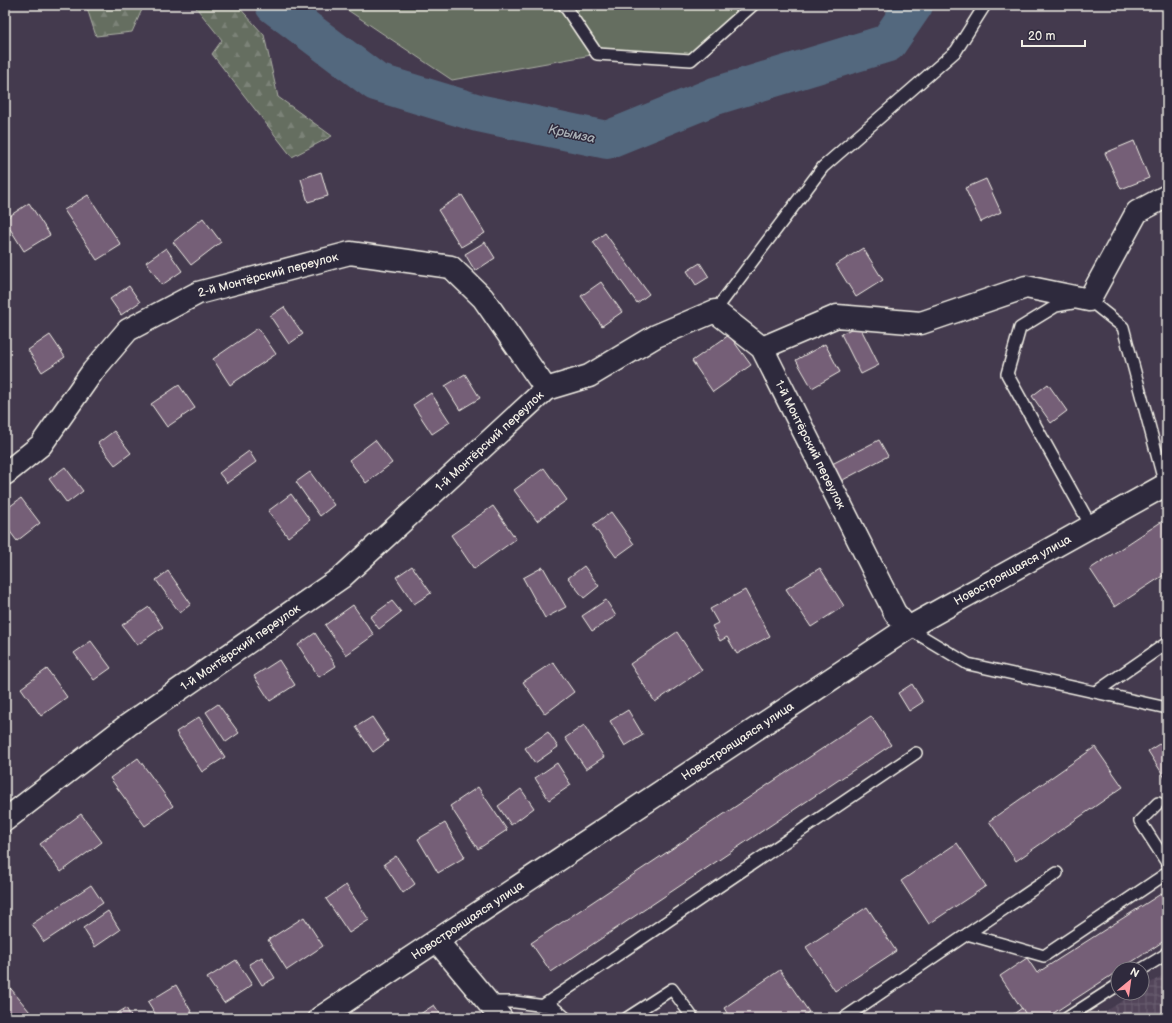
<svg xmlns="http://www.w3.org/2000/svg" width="1172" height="1023" viewBox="0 0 1172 1023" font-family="'Balsamiq Sans',sans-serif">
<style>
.industrial{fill:url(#industrial-grid)}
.green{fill:#656e61;stroke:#acb0a4}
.forest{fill:url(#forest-firs);stroke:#acb0a4}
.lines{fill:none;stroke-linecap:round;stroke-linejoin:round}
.river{stroke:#53687e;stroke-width:38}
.building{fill:#745f77;stroke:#f4f1e8}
.service-casing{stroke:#f4f1e8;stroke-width:14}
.minor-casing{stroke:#f4f1e8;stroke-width:25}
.service{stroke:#2f2a3d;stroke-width:11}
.minor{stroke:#2f2a3d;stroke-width:22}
.labels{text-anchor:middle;stroke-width:3;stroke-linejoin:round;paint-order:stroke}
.street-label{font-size:12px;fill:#f4f1e8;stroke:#2f2a3d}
.water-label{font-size:13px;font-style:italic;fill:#acb3b8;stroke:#2f2a3d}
</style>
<defs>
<pattern id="industrial-grid" width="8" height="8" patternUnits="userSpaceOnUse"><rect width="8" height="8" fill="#52455a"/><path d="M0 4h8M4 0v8" fill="none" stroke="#6c6072"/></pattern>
<pattern id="forest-firs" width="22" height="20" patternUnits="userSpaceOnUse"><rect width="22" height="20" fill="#656e61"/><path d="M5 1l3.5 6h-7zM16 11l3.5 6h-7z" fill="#7c8378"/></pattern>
</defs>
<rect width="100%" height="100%" fill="#443a4e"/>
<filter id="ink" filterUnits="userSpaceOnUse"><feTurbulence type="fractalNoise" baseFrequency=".025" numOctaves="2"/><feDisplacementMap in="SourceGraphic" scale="8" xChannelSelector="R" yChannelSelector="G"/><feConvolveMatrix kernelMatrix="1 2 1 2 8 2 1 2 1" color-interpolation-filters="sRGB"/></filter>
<g filter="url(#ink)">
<path class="industrial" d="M1167 973V1018H1095L1135 993H1142V988Z"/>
<path class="green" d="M340 5H753L691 60 597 54 452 80Z"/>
<g class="forest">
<path d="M86 5H144L132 32 96 36Z"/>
<path d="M194 5H237L264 35 278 97 332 136 292 157 212 54 222 40Z"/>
</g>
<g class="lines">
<path class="river" d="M274 5 376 82 478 113 607 140 715 96 888 43 914 5"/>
</g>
<g class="building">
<path d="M1134 141 1149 178 1121 189 1105 153Z"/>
<path d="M321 172 328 196 308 202 301 179Z"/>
<path d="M986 179 1001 212 981 222 965 188Z"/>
<path d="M88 195 121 245 97 260 64 210Z"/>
<path d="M462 195 485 233 461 247 438 210Z"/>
<path d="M29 203 50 235 24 251 5 221V219Z"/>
<path d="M203 218 221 242 191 265 173 242Z"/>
<path d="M605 233 649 294 637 303 593 242Z"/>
<path d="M485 242 495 258 475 271 465 254Z"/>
<path d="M166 248 182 271 162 285 146 262Z"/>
<path d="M863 248 883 280 856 297 836 265Z"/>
<path d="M700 263 709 277 696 285 687 271Z"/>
<path d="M601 282 622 312 602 326 581 296Z"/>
<path d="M129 286 140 302 121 315 110 299Z"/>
<path d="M284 307 303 334 289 344 270 316Z"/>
<path d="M859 325 879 365 861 374 841 334Z"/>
<path d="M258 328 276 354 230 385 213 359Z"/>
<path d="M50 335 65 357 42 372 28 350Z"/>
<path d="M729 335 751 365 713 392 692 361Z"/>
<path d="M825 344 840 372 812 388 796 360Z"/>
<path d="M465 374 480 398 460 410 445 386Z"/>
<path d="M1048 384 1067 411 1051 423 1032 396Z"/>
<path d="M179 385 195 408 167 427 151 404Z"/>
<path d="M431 393 450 422 432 434 413 405Z"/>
<path d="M114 431 131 453 115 465 98 443Z"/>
<path d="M375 440 392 463 366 483 349 460Z"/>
<path d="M879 440 888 456 841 481 832 464Z"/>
<path d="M249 451 256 462 227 483 219 473Z"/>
<path d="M65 467 83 491 67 503 49 479Z"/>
<path d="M544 468 567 500 537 521 514 490Z"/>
<path d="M310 472 334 505 320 516 296 482Z"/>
<path d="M291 494 310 520 288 537 268 511Z"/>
<path d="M21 498 40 523 17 541 5 525V510Z"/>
<path d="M493 506 516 539 474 569 451 535Z"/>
<path d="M611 512 634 544 616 557 593 525Z"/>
<path d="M1167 518V573L1115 607 1090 569Z"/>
<path d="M412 566 431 593 414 604 396 577Z"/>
<path d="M584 566 599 586 584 598 568 578Z"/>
<path d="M543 567 566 607 545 618 523 578Z"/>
<path d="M820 568 844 606 811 627 786 589Z"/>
<path d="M168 571 191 604 180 613 156 580Z"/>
<path d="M745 590 770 636 737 654 727 637 720 641 712 626 718 623 710 609Z"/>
<path d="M606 600 616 616 592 631 582 616Z"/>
<path d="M392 601 401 612 379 629 370 617Z"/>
<path d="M353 605 374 635 346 655 325 625Z"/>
<path d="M149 607 163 627 137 645 122 625Z"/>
<path d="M677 632 702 670 655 702 630 664Z"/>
<path d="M315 633 336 666 319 677 298 645Z"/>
<path d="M91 641 111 668 94 680 74 653Z"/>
<path d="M279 660 295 685 270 701 254 676Z"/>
<path d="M553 662 574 692 545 714 523 682Z"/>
<path d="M47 669 67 697 41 716 21 688Z"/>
<path d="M912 684 923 702 909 711 898 693Z"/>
<path d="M218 704 239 733 226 742 206 712Z"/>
<path d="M628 710 643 735 625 746 610 721Z"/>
<path d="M871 716 891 745 551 972 531 943Z"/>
<path d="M199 717 225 757 202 772 176 732Z"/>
<path d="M372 717 388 741 373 752 356 727Z"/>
<path d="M584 725 604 757 586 769 565 738Z"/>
<path d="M548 732 558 747 535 763 525 748Z"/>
<path d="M1167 739V781L1148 751Z"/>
<path d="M1095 747 1123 787 1016 861 989 821Z"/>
<path d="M138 758 173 806 145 826 110 778Z"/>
<path d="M557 763 571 785 549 800 535 778Z"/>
<path d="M478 787 507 830 478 849 450 806Z"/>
<path d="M521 789 534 808 511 825 498 806Z"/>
<path d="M81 814 102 842 61 872 40 844Z"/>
<path d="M445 823 465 857 438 873 418 839Z"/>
<path d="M957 843 986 886 929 924 901 881Z"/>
<path d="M396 856 415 884 403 893 384 864Z"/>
<path d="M91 885 103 903 44 942 32 924Z"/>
<path d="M346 885 369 920 349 933 326 899Z"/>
<path d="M1167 890V939L1121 969H1118V971L1046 1018H1028L1000 976 1027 958 1037 973Z"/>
<path d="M867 907 896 951 835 991 806 947Z"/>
<path d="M108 911 120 930 95 947 83 928Z"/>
<path d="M304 917 323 946 287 970 268 940Z"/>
<path d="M262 957 275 978 262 985 249 964Z"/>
<path d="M236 960 252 985 224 1003 207 978Z"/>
<path d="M780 970 809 1012 800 1018H730L724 1008Z"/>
<path d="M7 984 34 1017 33 1018H5V985Z"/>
<path d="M176 985 195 1018H158L148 1002Z"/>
<path d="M434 1005 443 1018H414Z"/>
<path d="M126 1008 132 1018H118L116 1014Z"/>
<path d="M1022 1008 1028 1018H1008Z"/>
</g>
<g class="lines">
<defs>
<g id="service">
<path d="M564 5 597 54 691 60 753 5"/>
<path d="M715 311 823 167 956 51 985 5"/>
<path d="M1091 526 1007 374 1020 328 1056 306 1089 300 1123 327 1165 485"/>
<path d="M908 628 968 664 1167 708"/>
<path d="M1096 692 1167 643"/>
<path d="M1158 803 1140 821 1167 863"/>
<path d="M967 934 1044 956 1167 873"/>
<path d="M1142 969 1165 955 1167 952"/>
<path d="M488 1002H515L553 1007 566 1018"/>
<path d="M542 1006 916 753"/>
<path d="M627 1018 672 989 693 1018"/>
<path d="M844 1018 1057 873"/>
<path d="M1067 1018 1118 985"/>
</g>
<g id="minor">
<path d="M762 348 837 316 921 323 1026 287 1089 300 1137 212 1167 196"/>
<path id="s1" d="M5 474 41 445 93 371 128 330 198 293 350 253 451 267 483 298 546 389"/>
<path id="s2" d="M5 820 128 725 342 577 546 389 589 376 656 336 715 311 762 348 895 613 908 628"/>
<path d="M437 941 501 1018"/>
<path id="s3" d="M320 1018 908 628 1167 484"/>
</g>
</defs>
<use href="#service" class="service-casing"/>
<use href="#minor" class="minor-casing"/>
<use href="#service" class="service"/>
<use href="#minor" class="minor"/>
</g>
</g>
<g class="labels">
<g class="street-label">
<text dy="4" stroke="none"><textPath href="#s1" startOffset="342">2-й Монтёрский переулок</textPath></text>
<text dy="4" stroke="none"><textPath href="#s2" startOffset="616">1-й Монтёрский переулок</textPath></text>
<text dy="4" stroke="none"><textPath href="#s2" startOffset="1048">1-й Монтёрский переулок</textPath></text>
<text dy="4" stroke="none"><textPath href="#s3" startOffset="825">Новостроящаяся улица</textPath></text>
<text dy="4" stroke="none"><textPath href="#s2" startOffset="292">1-й Монтёрский переулок</textPath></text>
<text dy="4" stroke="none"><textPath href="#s3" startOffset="501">Новостроящаяся улица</textPath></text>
<text dy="4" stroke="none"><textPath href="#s3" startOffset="177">Новостроящаяся улица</textPath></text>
</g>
<g class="water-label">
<text transform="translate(572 133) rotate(12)" y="5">Крымза</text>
</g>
</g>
<rect width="1172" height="1023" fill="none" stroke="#2f2a3d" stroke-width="20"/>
<rect x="10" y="10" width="1152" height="1003" fill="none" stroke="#f4f1e8" stroke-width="1.5" filter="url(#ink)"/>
<g transform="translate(1130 981) rotate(29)"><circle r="19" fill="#2f2a3d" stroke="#7e7a81"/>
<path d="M0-3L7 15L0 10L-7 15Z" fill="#ff9aa2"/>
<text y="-6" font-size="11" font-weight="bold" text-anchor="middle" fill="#f4f1e8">N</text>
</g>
<path d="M1022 40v6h63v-6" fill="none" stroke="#f4f1e8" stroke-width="2"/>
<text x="1028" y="40" font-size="12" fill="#f4f1e8" stroke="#2f2a3d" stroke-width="3" paint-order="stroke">20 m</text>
</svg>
